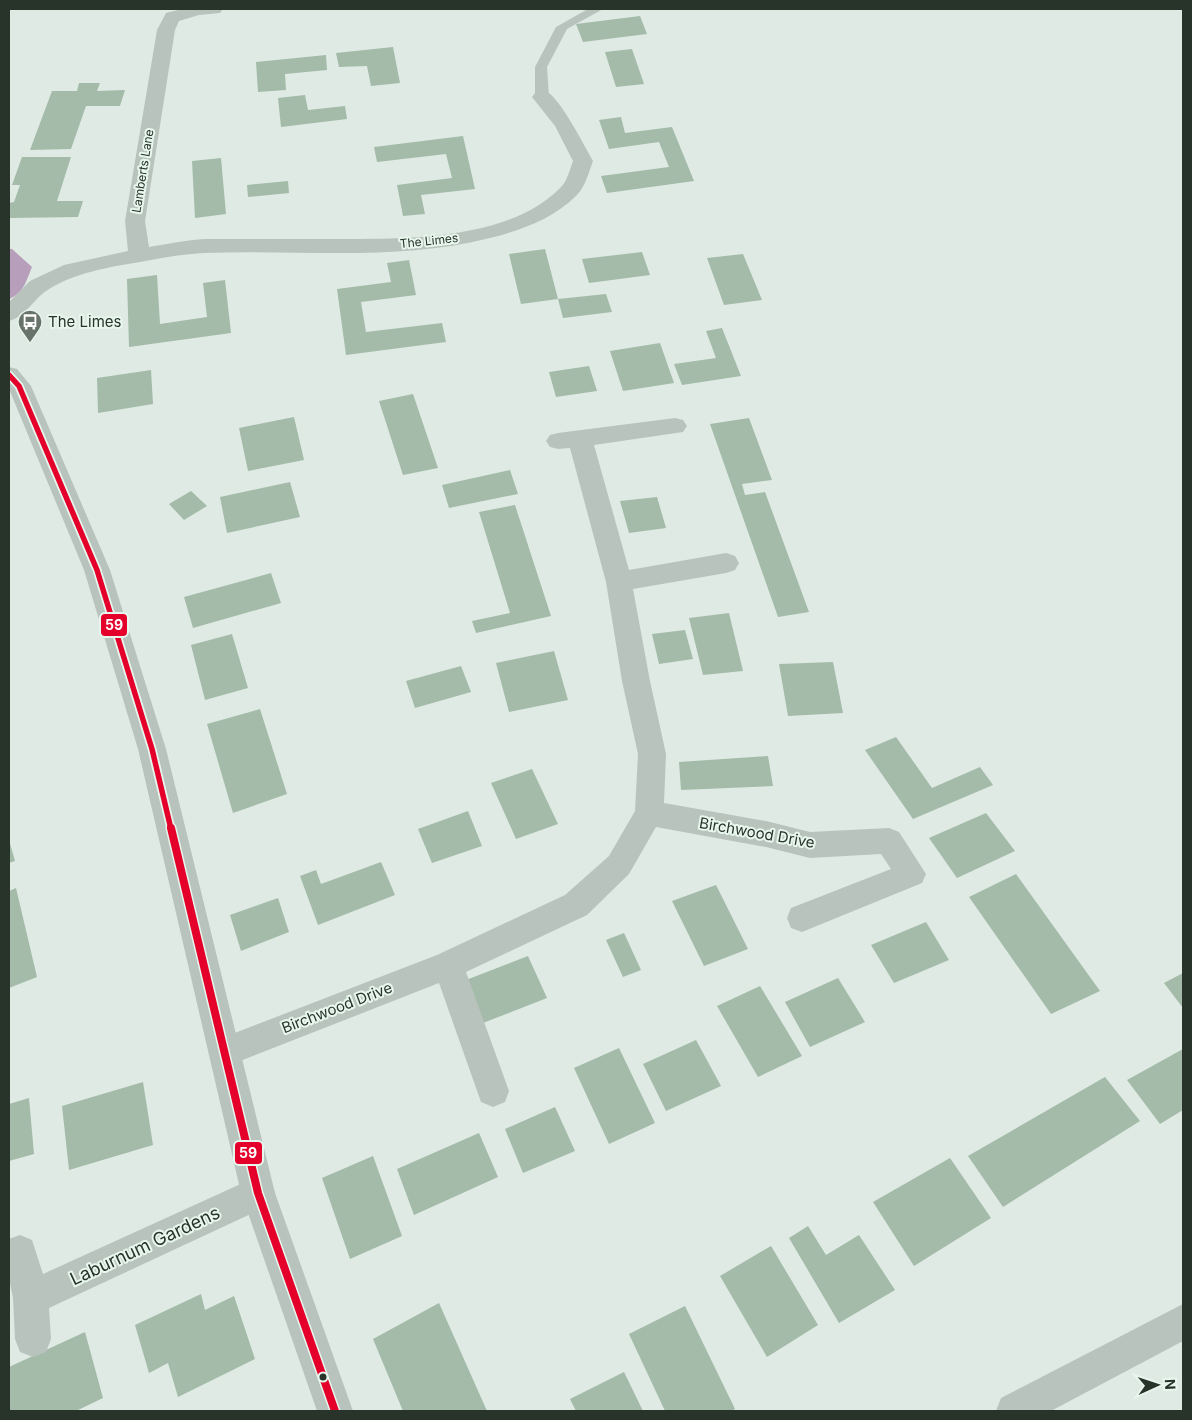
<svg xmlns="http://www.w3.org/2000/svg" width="1192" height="1420" viewBox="0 0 1192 1420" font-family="Inter,sans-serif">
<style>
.water{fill:#b79eba}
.building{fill:#a3bba8}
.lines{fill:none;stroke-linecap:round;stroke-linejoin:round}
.service{fill:#b9c3bd;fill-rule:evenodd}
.minor{fill:#b9c3bd;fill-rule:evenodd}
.tertiary{fill:#b9c3bd;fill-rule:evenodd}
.bus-1-far1-casing{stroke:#e7f7ee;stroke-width:9}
.bus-1-casing{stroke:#e7f7ee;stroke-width:11}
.bus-1-far1{stroke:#e4002b;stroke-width:5.5}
.bus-1{stroke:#e4002b;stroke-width:8}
.bus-dot{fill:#28332a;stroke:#e7f7ee;stroke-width:2}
.labels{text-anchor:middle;stroke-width:4;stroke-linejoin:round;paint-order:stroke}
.far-street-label{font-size:12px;fill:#28332a;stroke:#e7f7ee}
.poi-label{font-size:15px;fill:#28332a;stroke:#e7f7ee;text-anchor:start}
.street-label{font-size:15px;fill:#28332a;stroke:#e7f7ee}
.near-street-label{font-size:18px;fill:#28332a;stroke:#e7f7ee}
.line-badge{stroke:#e7f7ee;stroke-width:2}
.badge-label{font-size:14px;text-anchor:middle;font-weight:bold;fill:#fff}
</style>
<rect width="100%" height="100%" fill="#dfeae4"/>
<path class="water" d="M9 249H12L32 267C26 281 24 293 9 299Z"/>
<g class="building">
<path d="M640 16 647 34 583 42 576 24Z"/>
<path d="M393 47 400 83 371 86 367 66 339 67 336 53Z"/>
<path d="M632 49 644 84 616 87 605 52Z"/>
<path d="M326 55 327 70 285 74 286 90 258 92 256 62Z"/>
<path d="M79 83H100L97 91 125 90 120 106H86L71 149 30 150 52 91H77Z"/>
<path d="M305 95 308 110 345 106 347 119 281 127 278 98Z"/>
<path d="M621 117 625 133 672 127 694 181 607 193 601 176 669 167 659 142 609 149 599 120Z"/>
<path d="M463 136 475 189 421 195 425 214 403 216 397 185 452 178 446 154 377 162 374 147Z"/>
<path d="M22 157H71L57 201H83L78 217 9 218V203L14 202 20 185H12Z"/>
<path d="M221 158 226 214 195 218 192 161Z"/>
<path d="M288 181 289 193 248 197 247 185Z"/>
<path d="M545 249 558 299 606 294 612 312 563 318 558 299 521 304 509 254Z"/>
<path d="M642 252 650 275 589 283 582 259Z"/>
<path d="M743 254 762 300 724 305 707 258Z"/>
<path d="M409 260 416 295 361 302 366 332 442 323 446 342 346 355 337 289 391 282 387 263Z"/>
<path d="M157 275 160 324 207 317 203 283 225 280 231 333 129 347 127 279Z"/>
<path d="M722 328 741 376 682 385 674 364 716 358 706 331Z"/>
<path d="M660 343 674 383 623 391 610 351Z"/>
<path d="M589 366 597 391 556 397 549 372Z"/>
<path d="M151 370 153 404 98 413 97 378Z"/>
<path d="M413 394 438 468 403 475 379 401Z"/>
<path d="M294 417 304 460 248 471 239 428Z"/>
<path d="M749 418 772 480 742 484 745 495 765 492 809 612 778 617 710 424Z"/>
<path d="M510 470 518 494 449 508 442 485Z"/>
<path d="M290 482 300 517 227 533 220 497Z"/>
<path d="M191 491 207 506 184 520 169 504Z"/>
<path d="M657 497 666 528 629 533 620 501Z"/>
<path d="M515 505 551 616 476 633 472 621 510 613 479 512Z"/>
<path d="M271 573 281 603 193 628 184 597Z"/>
<path d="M729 613 743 671 703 675 689 618Z"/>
<path d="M685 630 693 659 659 664 652 634Z"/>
<path d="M232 634 248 688 205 700 191 645Z"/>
<path d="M554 651 568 700 509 712 496 663Z"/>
<path d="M833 662 843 713 788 716 779 664Z"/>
<path d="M461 666 471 692 415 708 406 681Z"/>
<path d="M260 709 287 794 233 813 207 724Z"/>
<path d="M896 737 932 788 980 767 993 785 913 819 865 750Z"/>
<path d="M768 756 773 786 681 790 679 762Z"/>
<path d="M532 769 558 824 516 839 491 783Z"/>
<path d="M468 811 482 846 432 863 418 829Z"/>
<path d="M986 813 1015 851 957 878 929 838Z"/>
<path d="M9 840 15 861 9 863Z"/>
<path d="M381 862 395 895 318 925 300 876 316 870 321 884Z"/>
<path d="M1016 874 1100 991 1051 1014 969 897Z"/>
<path d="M716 885 748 949 704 966 672 901Z"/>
<path d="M16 888 37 977 9 988V891Z"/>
<path d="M278 898 289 932 241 951 230 915Z"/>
<path d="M926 922 949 960 894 983 871 945Z"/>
<path d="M624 933 641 970 623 977 606 940Z"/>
<path d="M528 956 547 998 483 1023 466 980Z"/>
<path d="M1183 973V1008L1164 983Z"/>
<path d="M838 978 865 1022 810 1047 785 1002Z"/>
<path d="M760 986 802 1056 758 1077 717 1006Z"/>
<path d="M696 1040 721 1086 666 1111 643 1064Z"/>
<path d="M619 1048 655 1123 609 1144 574 1068Z"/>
<path d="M1183 1049V1110L1160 1124 1127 1080Z"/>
<path d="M1105 1077 1140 1121 1003 1207 968 1156Z"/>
<path d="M143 1082 153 1145 69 1170 62 1106Z"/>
<path d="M29 1098 34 1154 9 1161V1104Z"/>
<path d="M555 1107 575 1151 523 1173 505 1129Z"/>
<path d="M479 1133 498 1177 414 1215 397 1169Z"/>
<path d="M373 1156 402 1236 350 1259 322 1178Z"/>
<path d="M950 1158 991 1218 914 1266 873 1202Z"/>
<path d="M808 1226 826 1255 859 1235 895 1290 839 1323 789 1238Z"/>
<path d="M771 1246 818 1325 767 1357 720 1276Z"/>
<path d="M201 1294 205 1310 234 1296 255 1359 178 1397 168 1363 149 1373 135 1325Z"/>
<path d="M439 1303 487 1411H403L373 1339Z"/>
<path d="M685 1306 735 1409 731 1411H665L629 1334Z"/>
<path d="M85 1332 103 1398 76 1411H9V1367Z"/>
<path d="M624 1372 643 1411H576L570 1399Z"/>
</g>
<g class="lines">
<path class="service" d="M588 9H603L567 29 547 67 549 97 547 100H537L535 97V67L556 27Z"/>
<g class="minor">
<path d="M182 9H223L220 13 199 15 179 21 175 30 145 221 149 247C167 244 186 240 205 239 246 239 288 239 330 239 400 239 507 242 560 188 567 182 570 169 573 161L555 126 532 97 535 93C539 92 543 91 547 92 560 98 585 147 593 161 589 172 585 187 577 195 553 219 522 230 490 238 396 262 299 249 204 253 183 254 160 258 140 262 109 267 73 273 46 291 33 300 25 317 9 321V302L30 281 64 265 128 251 125 221 157 30 166 13Z"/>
<path d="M675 418 683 420 687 426 683 432 594 445 629 570 726 553 735 556 739 563 735 570 726 573 633 589 650 681 666 754 664 803 766 821 810 832 889 828 899 832 926 874 922 883 802 932 791 928 787 918 791 908 891 869 881 854 810 858 766 847 656 827 629 874 587 915 466 972 509 1091 505 1102 493 1107 481 1102 439 983 225 1067 214 1063 209 1052 214 1041 437 955 565 895 609 856 635 811 638 754 622 681 606 582 570 448 558 449 550 447 546 441 550 435 558 433Z"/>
<path d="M258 1176 270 1181 275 1193 270 1205 49 1308 51 1339 46 1352 33 1357 20 1352 15 1339 13 1298 9 1278V1239L20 1235 32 1240 43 1274Z"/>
<path d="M1183 1304V1341L1051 1411H996L1001 1398Z"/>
</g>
<path class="tertiary" d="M9 367 17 369 31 386 110 570 166 749 275 1193 353 1411H317L241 1193 138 749 84 570 9 389Z"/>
<defs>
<path id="bus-1-far1" d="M9 375 19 386 97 570 152 749 171 829"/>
<path id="bus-1" d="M171 828 258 1193 335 1411"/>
</defs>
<use href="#bus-1-far1" class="bus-1-far1-casing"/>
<use href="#bus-1" class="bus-1-casing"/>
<use href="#bus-1-far1" class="bus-1-far1"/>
<use href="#bus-1" class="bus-1"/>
</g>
<defs>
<symbol id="bus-pin" viewBox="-11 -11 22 30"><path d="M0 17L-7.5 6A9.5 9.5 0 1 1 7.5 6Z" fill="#68736b" stroke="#e7f7ee"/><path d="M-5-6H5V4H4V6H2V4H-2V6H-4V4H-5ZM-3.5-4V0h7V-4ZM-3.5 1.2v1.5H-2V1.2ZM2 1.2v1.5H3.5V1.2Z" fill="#fff"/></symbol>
</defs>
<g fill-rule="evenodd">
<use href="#bus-pin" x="16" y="308" width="28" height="38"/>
</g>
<circle class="bus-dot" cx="323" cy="1377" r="4.5"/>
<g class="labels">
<g class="far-street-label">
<text transform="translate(143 171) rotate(-81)" y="4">Lamberts Lane</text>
<text transform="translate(429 241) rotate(-6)" y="4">The Limes</text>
</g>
<g class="poi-label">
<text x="48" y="327">The Limes</text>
</g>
<g class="street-label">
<text transform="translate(757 833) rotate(10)" y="5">Birchwood Drive</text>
<text transform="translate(337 1008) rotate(-21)" y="5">Birchwood Drive</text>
</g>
<g class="near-street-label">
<text transform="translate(145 1246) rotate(-25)" y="6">Laburnum Gardens</text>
</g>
</g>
<g class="line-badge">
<rect x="100" y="613" width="28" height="24" rx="5" fill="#e4002b"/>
<rect x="234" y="1141" width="29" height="24" rx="5" fill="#e4002b"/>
</g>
<g class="badge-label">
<text x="114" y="630">59</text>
<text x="248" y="1158">59</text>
</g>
<rect width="1192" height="1420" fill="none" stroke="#28332a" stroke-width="20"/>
<g transform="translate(1157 1385) rotate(87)" stroke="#e7f7ee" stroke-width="4" paint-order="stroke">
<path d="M0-4L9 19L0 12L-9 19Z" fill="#28332a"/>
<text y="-8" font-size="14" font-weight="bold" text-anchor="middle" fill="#28332a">N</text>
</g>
</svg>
